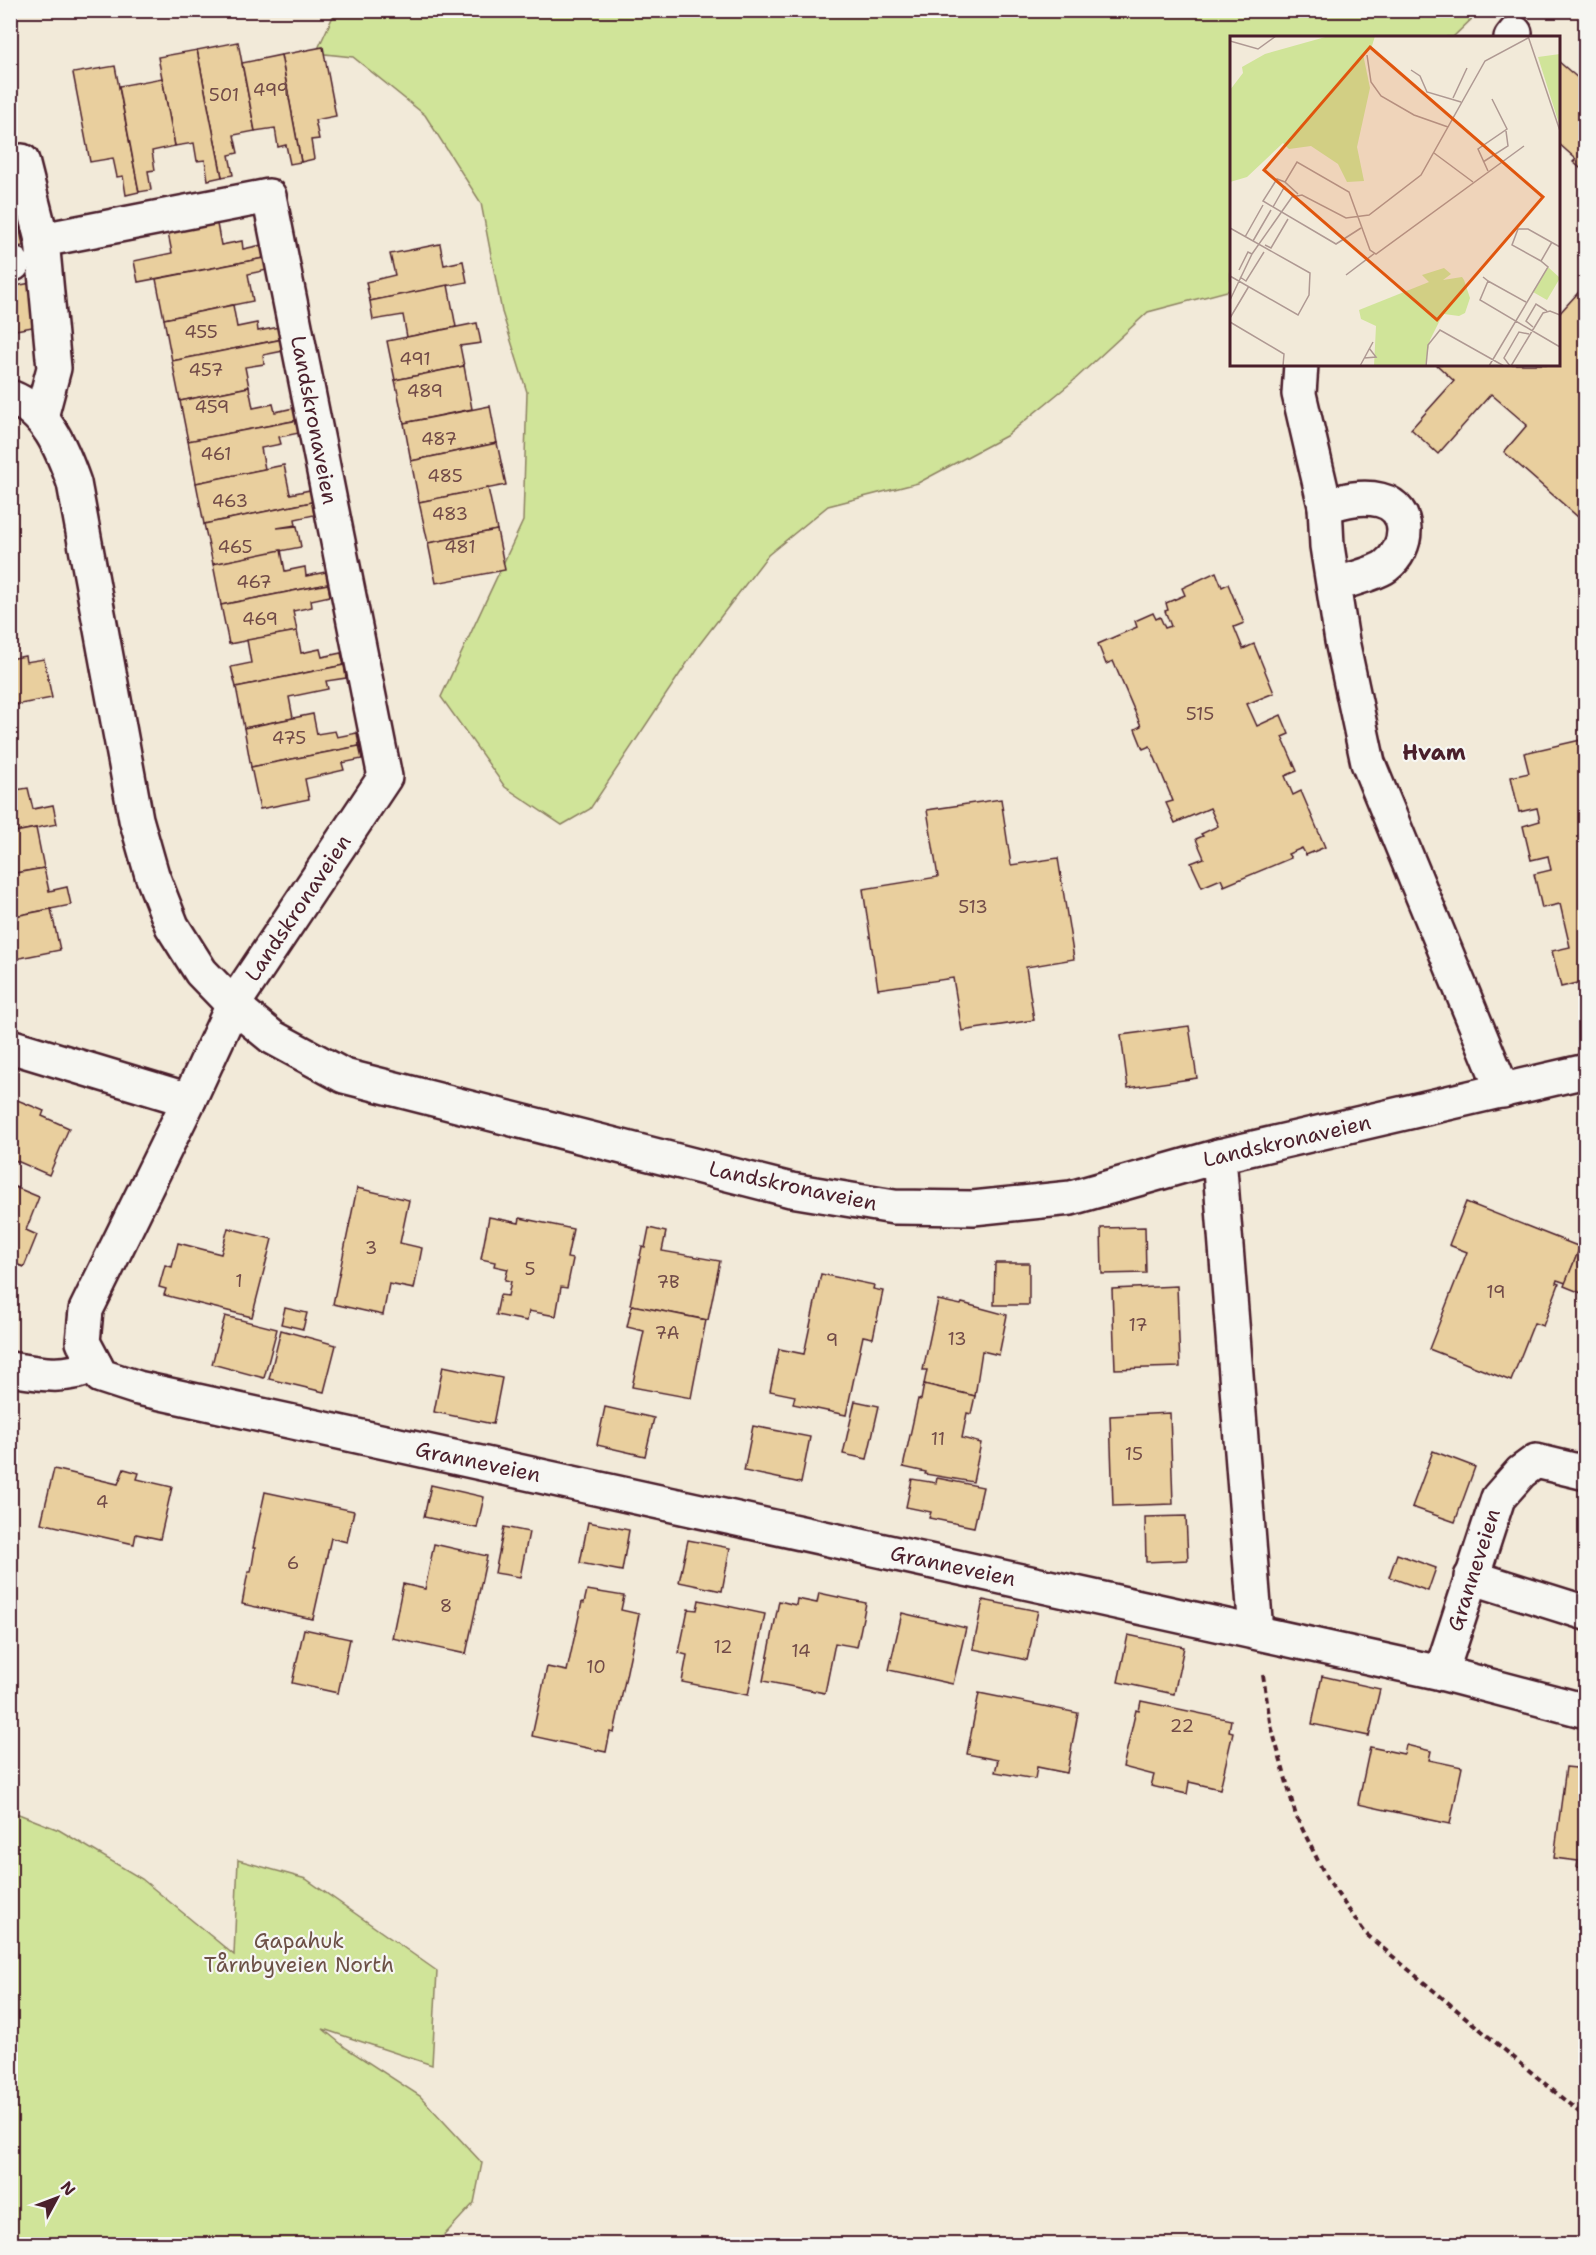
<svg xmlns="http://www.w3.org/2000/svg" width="1596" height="2255" viewBox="0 0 1596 2255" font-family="'Shantell Sans',sans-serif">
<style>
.green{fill:#d0e499;stroke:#8d8262;stroke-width:1.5}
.building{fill:#e9cf9e;stroke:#4a1f2b;stroke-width:1.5}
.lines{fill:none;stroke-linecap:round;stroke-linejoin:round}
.minor-casing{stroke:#4a1f2b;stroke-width:38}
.path{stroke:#4a1f2b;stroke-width:4;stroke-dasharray:6 4.5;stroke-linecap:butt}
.minor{stroke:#f6f6f2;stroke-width:33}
.labels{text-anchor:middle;stroke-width:4.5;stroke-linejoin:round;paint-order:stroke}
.number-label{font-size:18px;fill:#724b48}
.street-label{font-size:21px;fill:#4a1f2b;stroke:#f6f6f2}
.park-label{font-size:21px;fill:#6c5046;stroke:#f6f6f2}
.neighbourhood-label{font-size:22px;font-weight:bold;fill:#4a1f2b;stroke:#f6f6f2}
.inset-road{fill:none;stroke:#af9993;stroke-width:1.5}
.view{fill:#e0560e;fill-opacity:0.15;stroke:#e0560e;stroke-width:3}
.inset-edge{fill:none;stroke:#4a1f2b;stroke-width:3}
</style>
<rect width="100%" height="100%" fill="#f2ead9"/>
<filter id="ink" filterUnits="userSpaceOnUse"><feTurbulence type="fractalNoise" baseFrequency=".0167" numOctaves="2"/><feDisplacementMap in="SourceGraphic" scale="12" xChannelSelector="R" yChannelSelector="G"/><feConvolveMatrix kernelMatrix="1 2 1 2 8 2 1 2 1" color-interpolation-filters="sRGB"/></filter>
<g filter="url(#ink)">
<g class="green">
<path d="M332 10 1480 11 1453 37 1232 38 1231 290 1148 312 1071 383 1006 436 918 483 828 506 768 555 699 645 590 809 562 825 505 787 441 697 523 521 527 392 502 312 481 203 425 115 353 57 316 53 334 14Z"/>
<path d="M11 1811 59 1830 142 1879 234 1955 238 1860 306 1879 437 1971 432 2065 323 2029 346 2048 420 2096 482 2163 474 2203 436 2244H11Z"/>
</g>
<g class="building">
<path d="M238 42 255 131 234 135 238 153 229 155 233 175 222 177 197 50Z"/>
<path d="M323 47 336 116 315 120 319 139 311 140 314 159 301 162 281 55Z"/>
<path d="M197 50 222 177 208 180 205 160 197 161 194 143 175 146 158 57Z"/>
<path d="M281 55 301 162 290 164 286 145 278 147 275 128 255 131 242 63Z"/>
<path d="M1558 61 1586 85V173L1573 162 1576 159 1558 143Z"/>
<path d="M115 66 139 192 126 195 123 176 117 177 113 158 90 162 73 73Z"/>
<path d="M162 78 175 146 152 151 155 170 148 171 151 190 139 192 119 86Z"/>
<path d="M15 203 23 246 10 248V204Z"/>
<path d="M217 224 221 245 242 241 243 249 262 245 264 258 138 282 134 261 172 253 168 233Z"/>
<path d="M440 244 444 265 463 261 467 282 370 301 366 282 395 275 390 254Z"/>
<path d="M264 258 267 270 248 274 253 301 164 319 156 279Z"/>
<path d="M31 283 38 326 10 331V287Z"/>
<path d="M1586 284V524L1504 452 1527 425 1491 394 1438 454 1411 429 1454 381 1436 364H1558V315Z"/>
<path d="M448 285 456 327 407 337 403 315 373 320 370 301Z"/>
<path d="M233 305 237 327 257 323 258 331 279 327 288 338 172 361 164 319Z"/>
<path d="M477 323 481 343 460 346 464 366 395 380 387 341Z"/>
<path d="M288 338 283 351 263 355 264 364 245 367 249 387 180 401 172 361Z"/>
<path d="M464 366 472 409 404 423 395 380Z"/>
<path d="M249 387 253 408 273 404 275 412 294 408 295 413 302 412 304 419 188 441 180 401Z"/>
<path d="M490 406 497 443 411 461 404 423Z"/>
<path d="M304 419 305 427 298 428 299 433 279 437 281 444 261 448 265 469 196 483 188 441Z"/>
<path d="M497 443 506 485 419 502 411 461Z"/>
<path d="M284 465 290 494 310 490 312 502 204 524 196 483Z"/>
<path d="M488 488 497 530 428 543 419 502Z"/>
<path d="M312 502 314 515 295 519 296 525 277 528 297 526 301 547 213 564 204 524Z"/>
<path d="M497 530 505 570 436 583 428 543Z"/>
<path d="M281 550 285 571 305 567 306 576 326 572 328 584 221 605 213 564Z"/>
<path d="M1216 572 1222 587 1228 584 1244 623 1234 627 1243 649 1254 644 1274 693 1247 704 1257 726 1281 715 1289 734 1282 737 1297 771 1285 776 1293 795 1301 791 1325 847 1306 855 1302 848 1288 854 1291 858 1224 886 1221 879 1202 887 1191 863 1204 858 1196 839 1203 836 1201 834 1218 826 1210 808 1175 823 1166 803 1173 801 1150 746 1143 749 1135 729 1141 726 1113 661 1106 664 1098 644 1137 627 1135 621 1153 613 1156 619 1160 617 1165 628 1171 626 1165 611 1168 610 1166 603 1185 595 1182 588Z"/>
<path d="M328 584 330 596 311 600 312 607 293 611 297 631 229 644 221 605Z"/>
<path d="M297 631 301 653 320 649 322 657 341 653 344 665 236 687 231 667 251 663 247 640Z"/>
<path d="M25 656 26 662 44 659 52 698 10 706V659Z"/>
<path d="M344 665 346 678 326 681 328 689 289 697 293 718 244 728 236 687Z"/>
<path d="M313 714 317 734 335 731 337 737 357 733 359 746 251 767 244 728Z"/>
<path d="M1585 739 1586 985 1579 986 1578 983 1561 987 1552 951 1570 947 1560 904 1542 908 1534 874 1551 870 1548 856 1531 860 1523 826 1540 821 1537 808 1519 812 1511 777 1529 773 1524 753Z"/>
<path d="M359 746 362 759 342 763 344 770 305 779 309 799 260 809 251 767Z"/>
<path d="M28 788 33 809 53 805 57 824 10 833V791Z"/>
<path d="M1001 799 1011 865 1058 858 1074 959 1026 967 1034 1020 962 1031 953 978 878 989 863 889 938 877 927 810Z"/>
<path d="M36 828 44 868 10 874V833Z"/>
<path d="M44 868 49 891 67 887 71 905 10 917V874Z"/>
<path d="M51 909 60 950 10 960V917Z"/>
<path d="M1189 1026 1197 1078 1128 1088 1121 1035Z"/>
<path d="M10 1097 44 1111 42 1116 69 1128 49 1175 10 1158Z"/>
<path d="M10 1185 39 1197 26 1230 37 1235 24 1267 13 1263 10 1269Z"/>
<path d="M357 1188 409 1200 400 1243 422 1248 414 1289 389 1284 383 1315 333 1304Z"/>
<path d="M1466 1202 1580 1247 1566 1283 1557 1280 1556 1283 1559 1284 1543 1326 1534 1323 1511 1381 1429 1349 1467 1252 1449 1245Z"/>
<path d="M489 1217 519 1223 520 1218 573 1229 567 1258 573 1259 567 1288 561 1287 556 1316 529 1311 527 1321 496 1315 500 1295 508 1296 511 1281 505 1280 508 1269 494 1266 495 1262 481 1259Z"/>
<path d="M1145 1227 1146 1273 1102 1274 1101 1228Z"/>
<path d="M228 1228 272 1239 252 1317 164 1295 166 1289 159 1287 165 1265 172 1267 178 1243 221 1254Z"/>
<path d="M649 1228 666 1232 662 1251 720 1261 708 1320 630 1305 642 1247 645 1248Z"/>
<path d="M1586 1233V1295L1564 1286Z"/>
<path d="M995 1263H1029V1305H994Z"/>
<path d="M821 1274 874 1285 873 1289 883 1291 873 1338 863 1336 846 1415 793 1404 795 1396 770 1391 779 1349 804 1354Z"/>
<path d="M1177 1286 1180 1367 1115 1369 1112 1289Z"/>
<path d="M938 1300 961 1305 962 1303 1007 1315 999 1355 982 1351 975 1396 924 1384 927 1370H923Z"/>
<path d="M632 1305 706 1320 691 1398 632 1387 644 1331 627 1327Z"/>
<path d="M285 1308 307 1313 303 1329 281 1324Z"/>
<path d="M225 1316 277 1329 264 1378 212 1364Z"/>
<path d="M281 1330 336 1345 324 1392 269 1379Z"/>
<path d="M443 1366 502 1378 493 1424 434 1412Z"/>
<path d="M924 1384 975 1396 971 1414 967 1413 962 1438 981 1443 973 1482 925 1474 926 1472 903 1467 918 1399 921 1400Z"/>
<path d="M855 1401 879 1406 867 1459 843 1454Z"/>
<path d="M605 1407 654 1418 645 1456 597 1445Z"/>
<path d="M1170 1413 1173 1504 1113 1506 1110 1416Z"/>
<path d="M753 1426 810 1437 801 1483 744 1471Z"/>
<path d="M1433 1451 1475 1467 1455 1522 1412 1507Z"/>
<path d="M54 1469 118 1484 124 1469 139 1473 137 1479 172 1487 160 1539 136 1534 134 1544 41 1523Z"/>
<path d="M937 1478 983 1487 974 1527 929 1518 931 1512 906 1507 912 1479 936 1483Z"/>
<path d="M431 1485 484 1497 477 1528 424 1517Z"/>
<path d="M265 1492 354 1511 347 1542 331 1538 313 1619 242 1604 248 1572H251L255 1548H253Z"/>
<path d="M1186 1516 1188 1560 1146 1562 1145 1517Z"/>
<path d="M588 1522 629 1530 622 1571 580 1563Z"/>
<path d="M504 1527 529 1532 520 1577 495 1573Z"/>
<path d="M688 1540 730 1548 722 1591 679 1582Z"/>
<path d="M434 1544 487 1556 466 1654 392 1638 403 1584 425 1589Z"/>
<path d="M1397 1554 1436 1568 1428 1591 1389 1577Z"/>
<path d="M587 1590 624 1596 621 1610 639 1614 614 1733 610 1732 606 1752 532 1736 547 1667 567 1671 582 1602 584 1603Z"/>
<path d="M819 1593 866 1603 857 1647 835 1643 825 1693 763 1681 779 1601 796 1605 797 1599 817 1603Z"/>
<path d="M699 1600 765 1614 748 1695 682 1682 687 1655 679 1653 688 1609 697 1610Z"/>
<path d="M983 1600 1038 1611 1027 1660 973 1649Z"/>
<path d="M902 1613 966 1628 953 1684 889 1670Z"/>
<path d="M304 1629 350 1639 338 1693 292 1683Z"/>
<path d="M1128 1635 1184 1647 1174 1694 1118 1682Z"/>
<path d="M1322 1676 1380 1689 1369 1736 1312 1724Z"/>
<path d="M979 1693 1078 1713 1067 1773 1037 1767 1035 1779 995 1772 998 1760 967 1754Z"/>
<path d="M1141 1701 1231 1720 1229 1731 1233 1732 1220 1789 1189 1782 1187 1794 1151 1786 1154 1775 1123 1767 1136 1710 1139 1711Z"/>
<path d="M1406 1745 1431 1751 1429 1760 1462 1767 1450 1824 1358 1804 1370 1747 1404 1754Z"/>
<path d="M1566 1767 1586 1769V1868L1577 1867 1578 1861 1554 1858Z"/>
</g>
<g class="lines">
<defs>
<g id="minor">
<path d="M1511 38 1515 33"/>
<path d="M10 163 22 161 42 240"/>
<path d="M10 264H13"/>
<path d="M1301 364 1299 394 1325 506 1327 546 1342 641 1368 763 1503 1091"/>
<path d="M10 397C47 411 62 449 74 483L136 819 152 875 172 926 201 972 233 1005 272 1037 344 1076 791 1190 894 1207 973 1208 1071 1198 1219 1156 1586 1071"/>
<path d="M41 417 54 368 42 240 269 196 385 777 233 1005 189 1100 86 1310 83 1342 101 1376 138 1388 1441 1673 1586 1711"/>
<path d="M1325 506C1342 501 1361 495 1380 500 1413 508 1409 549 1386 566 1377 573 1346 581 1334 585"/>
<path d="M10 1046 189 1100"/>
<path d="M1219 1156 1256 1632"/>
<path d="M10 1369C41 1374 66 1379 95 1365"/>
<path d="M1471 1577 1586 1613"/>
<path d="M1441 1673 1498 1498 1521 1472 1536 1461 1586 1473"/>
</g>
</defs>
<use href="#minor" class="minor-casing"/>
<path class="path" d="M1263 1675 1270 1722 1296 1816 1327 1879 1366 1934 1586 2118"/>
<use href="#minor" class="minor"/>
</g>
</g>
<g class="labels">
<g class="number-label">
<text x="271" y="96">499</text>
<text x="224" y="101">501</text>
<text x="201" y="338">455</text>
<text x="415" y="365">491</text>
<text x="206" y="376">457</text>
<text x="425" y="397">489</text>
<text x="212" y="413">459</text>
<text x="439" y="445">487</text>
<text x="216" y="460">461</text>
<text x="445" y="482">485</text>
<text x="230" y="507">463</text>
<text x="450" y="520">483</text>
<text x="235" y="553">465</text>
<text x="460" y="553">481</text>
<text x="254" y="588">467</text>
<text x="260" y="625">469</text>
<text x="1200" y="720">515</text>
<text x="289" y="744">475</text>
<text x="973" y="913">513</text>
<text x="371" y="1254">3</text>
<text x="530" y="1275">5</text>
<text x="239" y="1287">1</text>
<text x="668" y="1288">7B</text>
<text x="1496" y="1298">19</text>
<text x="1138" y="1331">17</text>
<text x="667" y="1339">7A</text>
<text x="957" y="1345">13</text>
<text x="832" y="1346">9</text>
<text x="938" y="1445">11</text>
<text x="1134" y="1460">15</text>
<text x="102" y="1508">4</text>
<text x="293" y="1569">6</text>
<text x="446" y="1612">8</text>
<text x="723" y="1653">12</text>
<text x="801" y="1657">14</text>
<text x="596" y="1673">10</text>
<text x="1182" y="1732">22</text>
</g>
<g class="street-label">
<text transform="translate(314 420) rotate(79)" y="7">Landskronaveien</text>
<text transform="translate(298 908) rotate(-56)" y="7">Landskronaveien</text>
<text transform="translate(1287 1141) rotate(-13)" y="7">Landskronaveien</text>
<text transform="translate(793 1186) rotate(12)" y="7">Landskronaveien</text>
<text transform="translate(478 1462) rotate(12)" y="7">Granneveien</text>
<text transform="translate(953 1566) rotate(12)" y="7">Granneveien</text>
<text transform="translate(1474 1570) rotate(-72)" y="7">Granneveien</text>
</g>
<g class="park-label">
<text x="299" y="1948">Gapahuk<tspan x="299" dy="24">Tårnbyveien North</tspan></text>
</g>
<g class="neighbourhood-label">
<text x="1434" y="760">Hvam</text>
</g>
</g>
<g transform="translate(1230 36)">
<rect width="330" height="330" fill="#f2ead9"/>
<path d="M99 0H145L142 10 133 18 140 52 127 111 134 145 117 146 108 128 81 110 59 113 53 107 17 141 0 146V54L13 37 12 31 35 18ZM330 18V91L308 21ZM318 231 330 242 317 264 303 256ZM214 232 221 238 213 244 232 241 234 244 240 262 235 277 229 280 214 278 210 284 200 304 195 330H144L146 290 131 283 129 274 199 246 192 239Z" fill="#d0e499"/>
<path class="inset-road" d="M298 0 330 95M0 5 28 13 46 0M137 19 141 46 151 60 184 79 218 91M181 34 190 40 197 56 231 66M223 62 237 32M204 117 243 146M253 126 278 110 276 95M258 135 248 113 277 93 262 63M55 146 47 143 33 165 106 208 131 192M68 158 55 146 67 126 119 156 140 214 146 218 294 110M43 171 55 150M0 192 80 237 79 259 68 279 0 240M15 201 33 169M23 205 41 174M35 209 41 212 58 183M311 225 282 209 288 193H298L330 211M9 234 18 216 22 218M116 239 145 217M10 241 16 245 34 216M253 241 258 245 250 264 330 311M258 245 296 266M0 264 22 218 62 161 72 159 116 182 139 179 191 139 255 25 298 2M0 282 19 250M0 286 54 318 53 330M303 291 296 285 306 268 317 275M134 322 146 321 139 312M130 330 143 306M196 330 198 309 210 294 274 330M259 330 318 231 311 225 322 206M280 330 274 322 289 296 299 298M281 330 313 277 320 275 330 279"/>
<path class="view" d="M140 11 313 161 207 284 34 134Z"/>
<rect width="330" height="330" class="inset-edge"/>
</g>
<rect width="1596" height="2255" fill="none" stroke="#f6f6f2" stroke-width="36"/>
<rect x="18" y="18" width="1560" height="2219" fill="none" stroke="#4a1f2b" stroke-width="2" filter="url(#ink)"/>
<g transform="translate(57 2198) rotate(49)" stroke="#f6f6f2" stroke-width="4.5" paint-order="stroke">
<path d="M0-4.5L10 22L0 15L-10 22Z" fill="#4a1f2b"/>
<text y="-9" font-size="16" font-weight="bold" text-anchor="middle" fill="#4a1f2b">N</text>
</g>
</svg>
